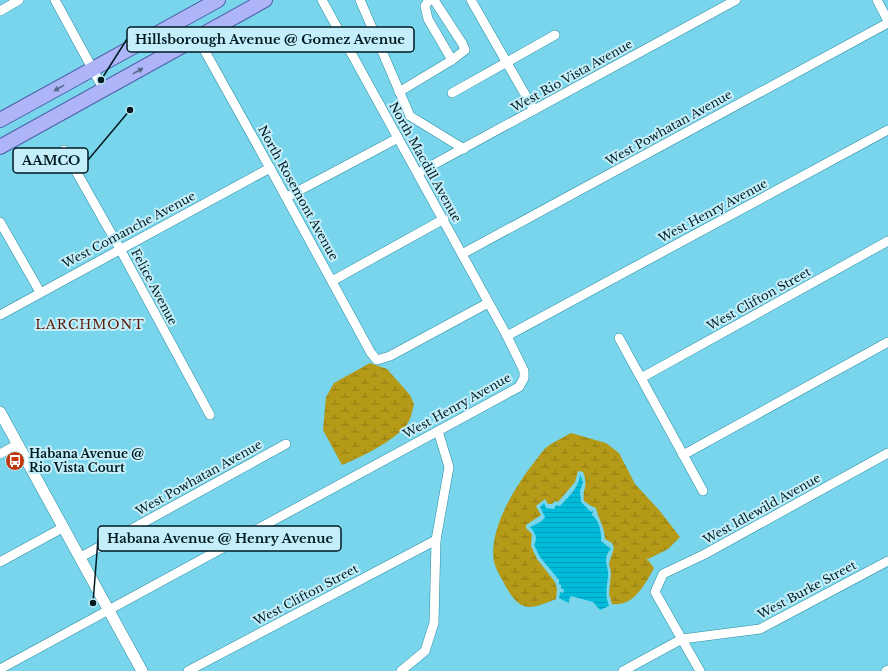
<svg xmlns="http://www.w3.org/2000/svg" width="888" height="671" viewBox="0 0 888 671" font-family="'Libre Baskerville',serif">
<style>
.wetland{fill:url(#wetland-marsh)}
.water{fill:url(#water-rules)}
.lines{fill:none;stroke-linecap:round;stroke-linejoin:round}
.minor-casing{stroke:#298ea3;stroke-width:10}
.tertiary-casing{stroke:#298ea3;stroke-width:12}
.primary-casing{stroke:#4d5fa9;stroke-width:16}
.minor{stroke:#fff;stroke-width:9}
.tertiary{stroke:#fff;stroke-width:11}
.primary{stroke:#adb5f8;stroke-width:14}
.oneway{fill:#56688c}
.labels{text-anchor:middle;stroke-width:4;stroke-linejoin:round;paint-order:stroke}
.street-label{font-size:12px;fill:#001a20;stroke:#c4effa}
.poi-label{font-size:12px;font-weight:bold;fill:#001a20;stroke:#c4effa;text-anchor:start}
.neighbourhood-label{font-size:13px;letter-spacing:1px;fill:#5b1907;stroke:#c4effa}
.leader{fill:none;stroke:#001a20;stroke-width:1.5}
.callout-dot{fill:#001a20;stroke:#c4effa;stroke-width:1.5}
.callout{fill:#c4effa;stroke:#001a20;stroke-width:1.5}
.callout-label{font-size:13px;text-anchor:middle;font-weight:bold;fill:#001a20}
</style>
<defs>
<pattern id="wetland-marsh" width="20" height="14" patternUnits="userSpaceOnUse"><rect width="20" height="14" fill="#b59a17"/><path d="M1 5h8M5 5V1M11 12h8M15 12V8" fill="none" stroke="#917d14"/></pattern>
<pattern id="water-rules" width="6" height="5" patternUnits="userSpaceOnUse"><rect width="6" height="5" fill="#00bbda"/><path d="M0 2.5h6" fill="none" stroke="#00a0bb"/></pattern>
</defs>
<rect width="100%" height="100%" fill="#78d5ec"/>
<g class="wetland">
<path d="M370 363 387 369 410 395 414 404C412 413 410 423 403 429 388 444 361 457 342 465L323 430 326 397 334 383Z"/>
<path d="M571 433 606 443 619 453 635 484 659 510 680 537 668 549 646 560 649 561 654 568C645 584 634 607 612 604L609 594 611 573 609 563 614 548 612 543 605 539C605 528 598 518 596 508L591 506 584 501C582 488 589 487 583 472L578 471 575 482 558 502 555 501 552 504H548L545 499 536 506 541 515 526 525V528L532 534 531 546 537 559 555 582 557 589 556 599C530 609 522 614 506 587 502 579 496 570 494 562 488 529 516 485 536 460 539 456 543 450 548 446 555 441 564 437 571 433Z"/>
</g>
<path class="water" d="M580 474 583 482 580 491 581 502 591 512 593 510 592 515C599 520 602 533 601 541L611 549C603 556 607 564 608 572 608 586 604 593 609 606L600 610 593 602 571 596 569 599V603L559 598 560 592 563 593 564 590 561 588V585L559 584V580L540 557 534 545C538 538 535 532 530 527L542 521 545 517 540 507 544 503 546 508 554 509 556 505 560 506C568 498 580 486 580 474Z"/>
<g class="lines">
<defs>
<g id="minor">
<path d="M55 0 104 90"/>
<path d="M360 0 410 116 464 149"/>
<path d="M429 0 425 6 428 19 452 60"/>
<path d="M471 0 534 110"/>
<path d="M877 0 888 21"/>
<path d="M0 11 19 0"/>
<path d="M197 37 270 168 371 353 377 360 390 356 488 303"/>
<path d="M399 92 452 60 465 50 462 43 434 0"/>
<path d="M452 93 555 35"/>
<path d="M64 150 120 249 210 415"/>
<path d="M418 173 736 0"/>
<path d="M287 197 398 138"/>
<path d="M0 222 40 292"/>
<path d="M462 254 888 23"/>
<path d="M332 281 444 219"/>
<path d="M0 315 270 168"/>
<path d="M507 336 888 130"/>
<path d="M619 338 703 491"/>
<path d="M641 378 888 241"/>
<path d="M0 454 18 444"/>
<path d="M683 455 888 342"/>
<path d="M81 557 286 444"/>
<path d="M0 562 64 527"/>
<path d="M0 669 519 387 524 378V371L507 336 322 0"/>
<path d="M188 671 436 540"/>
<path d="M401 671 425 651 434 623 436 540 449 467 438 431"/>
<path d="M623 671 682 639 760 629 888 561"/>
<path d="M700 671 655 592 663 574 705 554 888 453"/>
<path d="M886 671 888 670"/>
</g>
<path id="tertiary" d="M0 412 142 671"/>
<g id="primary">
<path d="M0 120 218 0"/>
<path d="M0 147 265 0"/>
</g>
</defs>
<use href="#minor" class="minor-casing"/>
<use href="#tertiary" class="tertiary-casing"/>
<use href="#primary" class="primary-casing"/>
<use href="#minor" class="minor"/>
<use href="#tertiary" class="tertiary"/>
<use href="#primary" class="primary"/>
</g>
<defs><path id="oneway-solid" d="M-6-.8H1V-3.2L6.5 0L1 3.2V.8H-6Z"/></defs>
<g class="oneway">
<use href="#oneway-solid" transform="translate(138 71) rotate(-29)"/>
<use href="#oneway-solid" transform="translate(59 88) rotate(151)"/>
</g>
<defs>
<symbol id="bus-disc" viewBox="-11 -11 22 22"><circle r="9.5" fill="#c1380d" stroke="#c4effa"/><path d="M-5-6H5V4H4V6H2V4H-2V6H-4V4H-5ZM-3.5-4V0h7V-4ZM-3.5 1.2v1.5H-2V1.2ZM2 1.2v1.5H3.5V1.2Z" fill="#fff"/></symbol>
</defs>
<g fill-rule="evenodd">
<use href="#bus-disc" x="4" y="450" width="22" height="22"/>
</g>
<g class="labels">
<g class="street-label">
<text transform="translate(572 76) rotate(-29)" y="4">West Rio Vista Avenue</text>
<text transform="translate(669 128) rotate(-29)" y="4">West Powhatan Avenue</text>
<text transform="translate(425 162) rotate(61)" y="4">North Macdill Avenue</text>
<text transform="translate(298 193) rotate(61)" y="4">North Rosemont Avenue</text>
<text transform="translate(713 211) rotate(-28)" y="4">West Henry Avenue</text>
<text transform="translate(129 230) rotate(-28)" y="4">West Comanche Avenue</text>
<text transform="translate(154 287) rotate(62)" y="4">Felice Avenue</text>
<text transform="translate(759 299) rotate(-29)" y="4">West Clifton Street</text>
<text transform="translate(457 406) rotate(-29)" y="4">West Henry Avenue</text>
<text transform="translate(199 478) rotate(-29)" y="4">West Powhatan Avenue</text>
<text transform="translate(762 509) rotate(-29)" y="4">West Idlewild Avenue</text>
<text transform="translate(807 590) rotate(-28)" y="4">West Burke Street</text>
<text transform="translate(306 595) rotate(-28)" y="4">West Clifton Street</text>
</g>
<g class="poi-label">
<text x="29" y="458">Habana Avenue @<tspan x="29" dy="14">Rio Vista Court</tspan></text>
</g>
<g class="neighbourhood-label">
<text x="90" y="329">LARCHMONT</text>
</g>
</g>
<path class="leader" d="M101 80L127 39M130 110L88 160M93 603L98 539"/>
<g class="callout-dot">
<circle cx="101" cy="80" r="4"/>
<circle cx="130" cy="110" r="4"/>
<circle cx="93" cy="603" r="4"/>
</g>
<g class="callout">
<rect x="127" y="27" width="287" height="25" rx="4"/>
<rect x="13" y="148" width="75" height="25" rx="4"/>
<rect x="98" y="526" width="243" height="25" rx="4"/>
</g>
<g class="callout-label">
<text x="270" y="44">Hillsborough Avenue @ Gomez Avenue</text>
<text x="51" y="165">AAMCO</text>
<text x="220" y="543">Habana Avenue @ Henry Avenue</text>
</g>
</svg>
